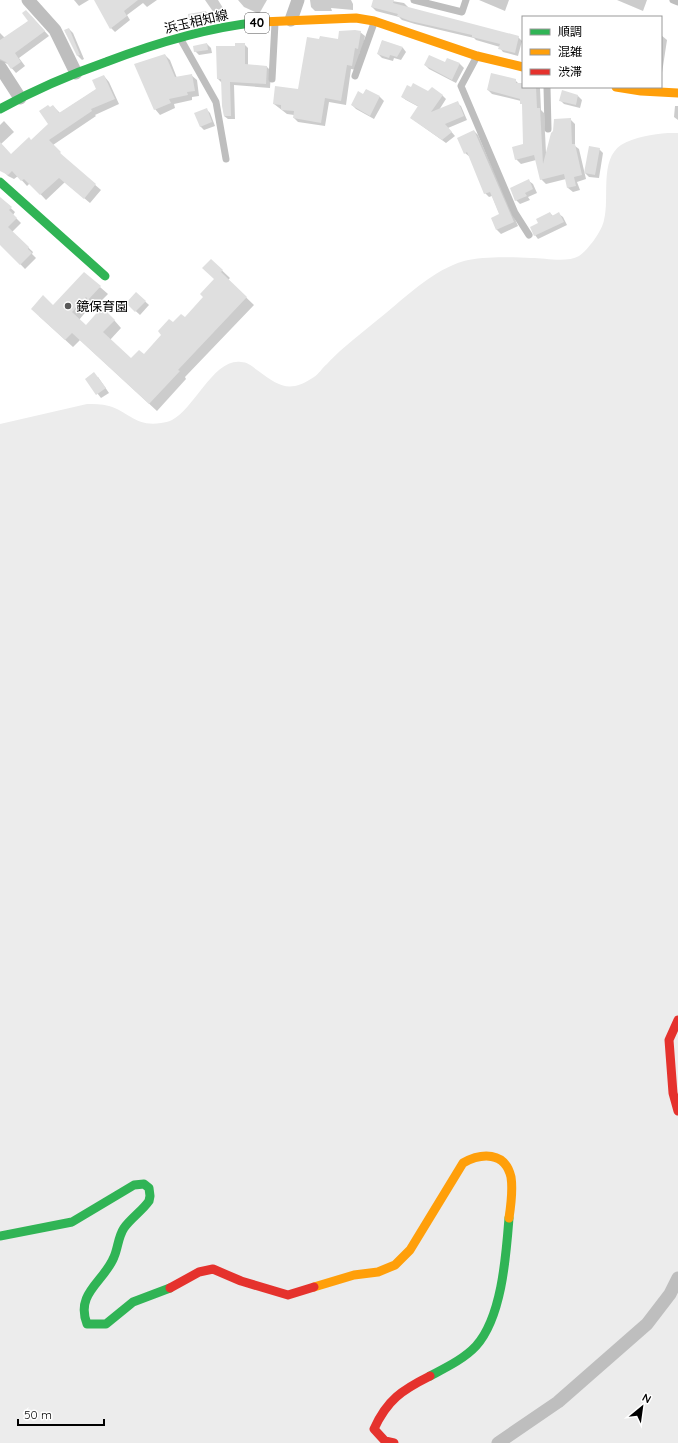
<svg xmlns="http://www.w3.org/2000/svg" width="678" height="1443" viewBox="0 0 678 1443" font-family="Quicksand,'Noto Sans JP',sans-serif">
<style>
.green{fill:#ececec}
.shadow{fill:#0003}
.building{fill:#dfdfdf}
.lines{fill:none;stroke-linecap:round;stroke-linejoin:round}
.lane{stroke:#bebebe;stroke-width:7}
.street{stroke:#bebebe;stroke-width:13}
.fast{stroke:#30b455;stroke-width:9}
.slow{stroke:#ff9f0a;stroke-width:9}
.jam{stroke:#e5322d;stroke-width:9}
.poi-dot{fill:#595959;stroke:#fff;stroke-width:1.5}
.labels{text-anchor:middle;stroke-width:3;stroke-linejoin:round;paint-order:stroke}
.shield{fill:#fff;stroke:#4c4c4c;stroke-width:1}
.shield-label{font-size:12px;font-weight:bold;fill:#000}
.street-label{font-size:13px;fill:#000;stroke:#fff}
.poi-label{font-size:13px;fill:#000;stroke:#fff;text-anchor:start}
</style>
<rect width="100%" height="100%" fill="#fff"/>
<path class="green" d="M668 133H678V1443H0V424L87 404C94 404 101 404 109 406 129 412 136 427 161 423 165 422 168 422 172 420 194 409 214 358 241 362 247 362 252 366 257 370 279 386 289 394 314 377 319 374 322 368 327 364 331 359 336 355 340 351 355 338 371 325 386 313 410 293 434 270 464 261 483 256 511 257 531 258 545 258 567 263 579 256 588 250 602 231 604 220 610 198 599 160 621 145 634 137 653 134 668 133Z"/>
<g class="shadow">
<path d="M74 0H89L79 6Z"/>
<path d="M95 0H157L147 7 143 3 127 15 130 20 115 32 111 28Z"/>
<path d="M205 0H218L223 8 214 13Z"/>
<path d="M238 0H267L259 14 244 7Z"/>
<path d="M310 0H351L353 4V10L331 8 332 11H315L311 7Z"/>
<path d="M374 0H386L404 3 408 7 407 8 518 37 522 41 518 56 503 52 500 48V47L476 40 474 38 415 24 402 20 399 17 376 11 372 7Z"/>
<path d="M479 0H509L505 11Z"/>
<path d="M617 0H647L643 11Z"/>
<path d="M206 12 210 16 211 22 194 26 190 22Z"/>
<path d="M31 16 49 36 19 58 25 66 16 73 8 64 5 63 0 65V33L5 38 29 21Z"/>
<path d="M69 29 73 33 84 59 82 60 78 56 65 31Z"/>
<path d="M360 32 365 36 362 53 360 52 357 70 351 69 346 105 329 102 325 126 298 122 294 118V115L287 114 274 104 299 90 338 40Z"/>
<path d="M661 35 667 40 662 73 661 72Z"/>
<path d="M382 41 403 48 406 52 401 60 394 58 393 61 382 58 378 54Z"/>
<path d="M207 44 211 48 212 53 199 55 195 51Z"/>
<path d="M244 44 248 48V66L267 67 271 71 270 88 234 85 235 119H228L224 116 222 83 218 79 236 47Z"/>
<path d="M165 55 170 60 177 78 191 75 197 80 199 96 192 97V100L174 104 175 108 160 115 155 109Z"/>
<path d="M447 60 460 64 464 68 456 83 429 69 425 65 445 64Z"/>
<path d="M104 76 109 82 119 104 95 115 96 116 53 145 64 158 101 190 90 203 65 182 46 200 30 183 27 186 18 176 14 179 8 176 0 168V125L4 121 14 132 1 144 11 155 31 141 49 124 50 108 53 106 60 113 97 89Z"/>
<path d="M515 80 519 84H523V87L540 88 541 110 544 113 546 153 570 119 575 124V146L579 149 586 179 577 182 580 190 573 192 568 188 566 179 546 184 541 179 536 160 521 164 516 159 524 145 523 105 521 101 492 94 488 90Z"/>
<path d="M366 90 380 97 384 101 374 119 356 109 352 105 363 95Z"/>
<path d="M429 92 442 95 446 99 439 110 457 103 461 106 467 120 448 128 455 136 446 143 411 118 419 107 406 100 402 97Z"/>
<path d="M578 96 582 100 580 108 564 104 560 100Z"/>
<path d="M675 106H678V120L674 117Z"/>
<path d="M206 109 210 113 215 126 204 130 200 126Z"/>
<path d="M474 131 478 135 518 226 501 234 497 230 492 218 500 215 492 196 489 197 485 193 470 157 465 153Z"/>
<path d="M599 149 603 153 599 178 589 177 585 173Z"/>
<path d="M529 181 533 184 537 193 528 197 530 200 520 204 516 200Z"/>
<path d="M0 198 15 212 13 215 21 223 12 232 33 252 32 254 36 258 25 269 0 243Z"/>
<path d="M550 213 553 216 559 214 563 217 567 225 538 239 535 235 539 224Z"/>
<path d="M211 260 230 278 228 280 254 305 185 377 186 379 157 411 80 340 73 347 39 316 53 306 100 287 108 294 96 306 93 303 79 320 86 326 114 320 121 328 110 340 131 359 144 356 173 324 185 319 204 297 215 279Z"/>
<path d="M136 293 149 305 140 315 127 303Z"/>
<path d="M98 377 109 393 101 398 86 379Z"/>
</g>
<g class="building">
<path d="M94 0H138L124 11 127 16 110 29Z"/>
<path d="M373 0H394L393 3 519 36 515 53 498 49 500 44 472 37V35L410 21 397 16 398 14 371 7Z"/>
<path d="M26 10 45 31 15 53 21 62 11 69 6 62 0 59V40L28 21 22 13Z"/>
<path d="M206 11 208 19 189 23 188 14Z"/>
<path d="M69 28 80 55 77 56 64 30Z"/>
<path d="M355 30 361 31 358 49 355 48 352 66 347 65 341 101 325 98 321 123 293 118 294 111 281 110V105L273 104 275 86 298 89 307 37 319 39 320 36 338 39 339 31Z"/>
<path d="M382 40 403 47 397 57 390 55 389 58 377 54Z"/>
<path d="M207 43 208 50 194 52 193 46Z"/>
<path d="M235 43H245V64L267 66 266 84 230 82 231 116H224L222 106 221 79H217L216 46H235Z"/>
<path d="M165 54 175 77 192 74 195 91 187 92 188 95 169 99 171 103 154 110 134 64Z"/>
<path d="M429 55 445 62 447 58 460 63 452 80 424 65Z"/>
<path d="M491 73 516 79V83H523V87H536L537 108H540L543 164 551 133 553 131 554 119 571 118 572 144H575L582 175 574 177 576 186 567 188 564 174 540 180 534 155 515 160 512 147 523 144 522 104H520V99L487 90Z"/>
<path d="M104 75 115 99 91 109 92 111 49 140 61 152 60 153 96 184 84 199 59 178 40 195 24 179 21 181 12 171 8 175 0 171V142L11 154 29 137 31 140 48 124 39 111 48 105 50 107 53 105 59 113 96 89 92 80Z"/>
<path d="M413 83 428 91 432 87 443 95 431 112 458 101 464 116 445 124 452 132 442 140 410 118 418 106 401 97 407 85 411 87Z"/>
<path d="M366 89 380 96 370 116 351 105 358 91 363 94Z"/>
<path d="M562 90 578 95 576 105 559 101Z"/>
<path d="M207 108 212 122 200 127 194 113Z"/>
<path d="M474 130 514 222 496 230 491 218 499 214 490 192 484 194 467 152 464 154 457 138Z"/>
<path d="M589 146 600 148 595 175 584 173Z"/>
<path d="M529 179 533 189 525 193 527 196 515 201 510 188Z"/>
<path d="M0 197 12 207 9 210 17 218 8 227 29 247 28 249 32 253 20 265 0 245Z"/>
<path d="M550 212 552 216 559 212 564 222 534 236 530 227 538 223 536 219Z"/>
<path d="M211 259 223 270 221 272 247 297 178 370 180 371 149 404 72 333 65 340 31 309 43 295 53 305 84 272 101 286 88 300 86 297 72 312 86 325 102 307 115 320 103 332 131 358 139 350 144 354 161 335 158 331 169 319 173 322 181 314 185 317 203 297 200 294 214 279 202 268Z"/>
<path d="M136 292 146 301 135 312 126 303Z"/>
<path d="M94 372 106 388 96 395 85 379Z"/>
</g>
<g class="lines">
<g class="lane">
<path d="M414 0 462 12 466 0"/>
<path d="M673 0 678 2"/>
<path d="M180 38 216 102 226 159"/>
<path d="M476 58 461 86 515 213 529 235"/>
<path d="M355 76 374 23"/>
<path d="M272 79 275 23"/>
<path d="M547 87 548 129"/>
</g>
<g class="street">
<path d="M28 0 55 30 76 73"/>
<path d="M291 20 298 0"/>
<path d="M0 67 20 98"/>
<path d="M498 1443 558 1402 647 1324 670 1294 678 1278"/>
</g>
<g class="fast">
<path d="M0 109C34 90 69 75 106 62 156 43 208 27 261 22"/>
<path d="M0 182 105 276"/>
<path d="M0 1236 72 1222 134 1185 144 1184 149 1188 150 1196 149 1201C142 1211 131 1218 124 1228 118 1237 118 1248 114 1257 104 1282 75 1293 87 1324H106L133 1302 170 1288"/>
<path d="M430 1376C445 1368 464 1359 476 1346 502 1317 506 1256 509 1218"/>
</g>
<g class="slow">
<path d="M261 22 356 18 374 21 477 56 523 67"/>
<path d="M616 87 641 91 678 93"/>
<path d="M314 1287 354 1275 378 1272 395 1265 410 1250 463 1163C481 1153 505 1151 511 1177 513 1190 511 1205 509 1218"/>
</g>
<g class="jam">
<path d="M678 1020 669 1040 673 1093 678 1111"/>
<path d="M170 1288 199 1272 213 1269 241 1281 288 1295 314 1287"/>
<path d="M394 1443 385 1441 374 1429C387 1400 402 1390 430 1376"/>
</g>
</g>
<circle class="poi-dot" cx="68" cy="306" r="4"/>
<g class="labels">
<rect class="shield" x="245" y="13" width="24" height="20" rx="3"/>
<g class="shield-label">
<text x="257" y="27">40</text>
</g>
<g class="street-label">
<text transform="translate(196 21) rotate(-13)" y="5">浜玉相知線</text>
</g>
<g class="poi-label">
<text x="76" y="311">鏡保育園</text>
</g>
</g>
<rect x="522" y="16" width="140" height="72" fill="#ffffff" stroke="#999999"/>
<rect x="530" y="29" width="20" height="6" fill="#30b455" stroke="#999999"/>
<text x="558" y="36" font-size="12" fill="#000000">順調</text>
<rect x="530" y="49" width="20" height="6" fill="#ff9f0a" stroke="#999999"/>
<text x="558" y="56" font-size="12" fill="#000000">混雑</text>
<rect x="530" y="69" width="20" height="6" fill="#e5322d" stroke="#999999"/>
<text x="558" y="76" font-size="12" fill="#000000">渋滞</text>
<g transform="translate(642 1407) rotate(29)" stroke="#ffffff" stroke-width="3" paint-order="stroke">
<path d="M0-3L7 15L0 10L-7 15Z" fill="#000000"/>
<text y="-6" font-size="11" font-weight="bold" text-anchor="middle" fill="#000000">N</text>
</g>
<path d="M18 1419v6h86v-6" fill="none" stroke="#000000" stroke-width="2"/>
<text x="24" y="1419" font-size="12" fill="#000000" stroke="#ffffff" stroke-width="3" paint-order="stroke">50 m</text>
</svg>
